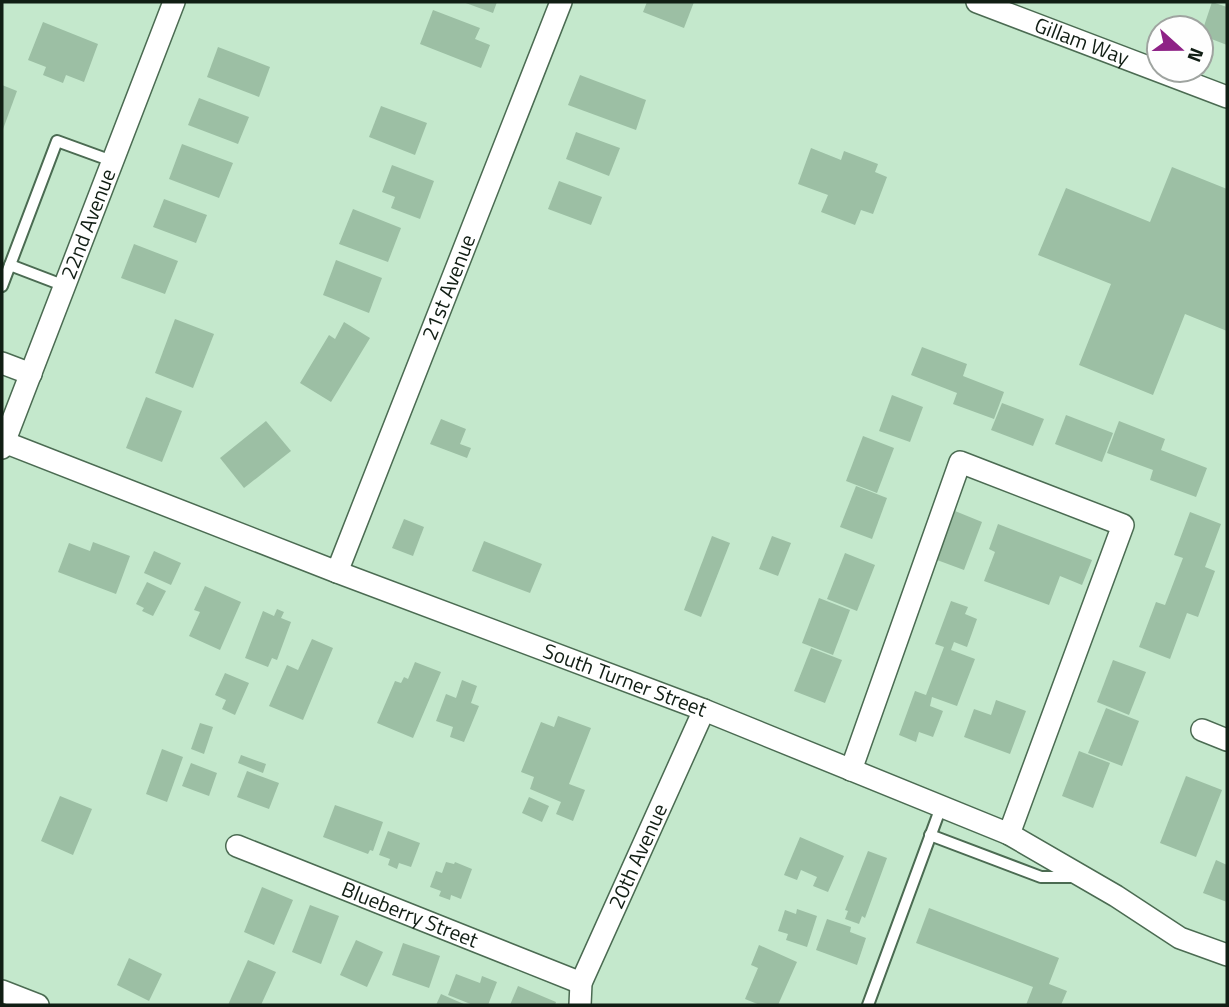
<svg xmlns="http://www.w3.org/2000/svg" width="1229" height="1007" viewBox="0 0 1229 1007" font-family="'Titillium Web',sans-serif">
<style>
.building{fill:#9cbfa4}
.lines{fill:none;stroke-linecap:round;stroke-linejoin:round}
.lane-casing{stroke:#4b6b52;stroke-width:14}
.street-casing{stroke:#4b6b52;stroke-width:24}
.lane{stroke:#fff;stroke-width:10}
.street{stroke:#fff;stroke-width:21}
.labels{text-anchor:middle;stroke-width:6;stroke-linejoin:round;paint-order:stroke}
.street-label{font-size:21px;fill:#111e14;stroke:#fefefe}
</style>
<rect width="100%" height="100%" fill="#c4e8cc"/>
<g class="building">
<path d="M463 2H497L493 13Z"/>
<path d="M647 2H694L684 28 643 12Z"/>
<path d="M1212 2 1227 7V45L1201 35Z"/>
<path d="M433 10 480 28 475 39 490 45 481 68 420 44Z"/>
<path d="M43 22 98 44 84 82 66 75 63 83 43 75 46 67 28 60Z"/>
<path d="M218 47 270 67 259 97 207 77Z"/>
<path d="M580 75 646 100 636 130 568 105Z"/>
<path d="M2 85 17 91 2 132Z"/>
<path d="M199 98 249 117 238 144 188 125Z"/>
<path d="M381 106 427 123 415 155 369 137Z"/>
<path d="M576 132 620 148 609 176 566 159Z"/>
<path d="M182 144 233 163 219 198 169 179Z"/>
<path d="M811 148 841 160 844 151 878 164 875 172 887 177 873 214 861 210 855 225 821 212 828 195 798 184Z"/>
<path d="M392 165 434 181 420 219 391 208 395 197 382 192Z"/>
<path d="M1172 167 1227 189V331L1185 314 1153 395 1079 365 1111 284 1038 255 1066 188 1150 222Z"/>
<path d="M559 181 602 197 591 225 548 209Z"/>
<path d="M164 199 207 215 196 243 153 227Z"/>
<path d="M353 209 401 228 388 262 339 244Z"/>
<path d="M134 244 178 261 165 294 121 278Z"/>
<path d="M336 260 382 278 369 313 323 295Z"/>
<path d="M175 319 214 334 193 388 155 373Z"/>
<path d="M344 322 370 338 331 402 300 383 329 335 335 339Z"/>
<path d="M922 347 967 364 963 376 1004 392 994 419 953 404 957 393 911 375Z"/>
<path d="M892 395 923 407 910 442 879 431Z"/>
<path d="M146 397 182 411 162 462 126 448Z"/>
<path d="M1002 403 1044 419 1033 446 991 430Z"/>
<path d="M1066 415 1113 433 1102 462 1055 444Z"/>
<path d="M441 419 466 429 460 444 471 448 467 458 430 444Z"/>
<path d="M266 421 291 451 244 488 220 458Z"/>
<path d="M1119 421 1165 439 1161 450 1207 468 1196 497 1150 480 1153 470 1107 453Z"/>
<path d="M863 436 894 448 877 493 846 481Z"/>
<path d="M856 486 887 498 872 539 840 527Z"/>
<path d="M955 511 982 522 964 570 937 560Z"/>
<path d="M1190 512 1221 524 1205 567 1215 571 1198 617 1187 613 1170 659 1139 647 1156 602 1165 605 1183 558 1174 555Z"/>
<path d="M404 519 424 527 413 556 392 548Z"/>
<path d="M998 524 1092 560 1082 585 1060 576 1049 605 984 581 995 552 989 549Z"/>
<path d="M712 536 730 543 701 617 684 610Z"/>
<path d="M772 536 791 543 778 576 759 569Z"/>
<path d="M484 541 542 564 530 593 472 571Z"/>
<path d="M93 542 130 556 116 594 58 572 69 543 90 551Z"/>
<path d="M154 551 181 563 171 585 144 573Z"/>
<path d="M845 553 875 565 857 611 827 599Z"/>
<path d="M147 582 166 591 153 616 142 611 144 608 136 604Z"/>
<path d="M205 586 241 602 220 650 189 636 200 612 194 610Z"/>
<path d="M819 598 850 610 833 655 802 643Z"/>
<path d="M951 601 968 607 965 614 977 619 967 647 954 642 951 650 975 659 957 706 932 697 930 706 943 711 933 737 919 732 916 742 899 735 915 691 926 695 944 647 935 644Z"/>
<path d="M277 609 284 612 281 618 291 622 277 660 272 658 268 667 245 658 263 611 274 616Z"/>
<path d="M312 639 333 648 303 720 269 706 287 665 298 670Z"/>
<path d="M811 648 842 660 825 703 794 691Z"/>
<path d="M1113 660 1146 672 1129 715 1097 702Z"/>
<path d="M415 662 441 672 413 738 377 723 395 681 401 683 404 677 408 679Z"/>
<path d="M225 673 249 683 235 715 222 709 226 700 215 695Z"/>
<path d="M462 680 477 686 471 703 479 706 464 742 450 737 453 727 436 721 446 694 456 698Z"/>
<path d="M996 700 1026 711 1010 754 964 737 974 709 991 715Z"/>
<path d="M1106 708 1139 721 1122 766 1088 753Z"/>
<path d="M558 716 591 728 569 784 585 790 573 821 556 814 561 802 530 789 534 777 521 772 541 722 554 727Z"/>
<path d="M200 723 213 727 204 754 191 749Z"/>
<path d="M162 749 183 757 167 802 146 794Z"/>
<path d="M1079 751 1110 763 1093 808 1062 796Z"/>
<path d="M241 755 266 764 263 773 238 763Z"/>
<path d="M191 763 217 773 209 796 182 786Z"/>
<path d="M247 771 279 783 269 809 237 797Z"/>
<path d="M1186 776 1222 790 1196 857 1160 843Z"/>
<path d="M60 796 92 809 73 855 41 841Z"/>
<path d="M529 797 549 806 542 822 522 813Z"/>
<path d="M335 805 383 822 373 851 370 850 368 854 323 837Z"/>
<path d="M388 831 420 843 411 867 399 863 397 869 388 865 390 859 379 855Z"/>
<path d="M800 837 844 856 828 892 813 886 817 877 801 870 797 880 784 875Z"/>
<path d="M868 851 887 858 865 918 862 916 859 924 845 919 848 911 845 910Z"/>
<path d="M1216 860 1227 865V902L1203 893Z"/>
<path d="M446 862 454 864 455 862 472 869 461 899 451 895 450 900 439 896 441 891 430 887 436 871 442 873Z"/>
<path d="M262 887 293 900 274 945 244 932Z"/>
<path d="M310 905 339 916 321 964 292 952Z"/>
<path d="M929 908 1059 958 1049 984 1067 991 1061 1005H1026L1033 987 916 943Z"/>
<path d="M797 909 817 916 807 947 786 940 788 934 778 931 785 910 796 914Z"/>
<path d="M827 919 851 927 850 932 866 938 857 965 816 950Z"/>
<path d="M356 940 383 952 367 987 340 975Z"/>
<path d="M403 943 440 956 429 988 392 975Z"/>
<path d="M759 945 797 962 778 1005H760L745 999 758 968 751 965Z"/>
<path d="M129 958 162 974 149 1001 117 985Z"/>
<path d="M248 960 276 972 261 1005H228Z"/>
<path d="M456 974 480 983 482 976 497 982 488 1005H473L448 995Z"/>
<path d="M518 986 556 1002 555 1005H510Z"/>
<path d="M441 994 466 1005H436Z"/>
</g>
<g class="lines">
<defs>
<g id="lane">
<path d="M10 265 65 286"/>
<path d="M2 286 57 141 112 161"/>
<path d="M930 835 1041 877H1077"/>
<path d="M868 1005 941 807"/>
</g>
<g id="street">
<path id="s1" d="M977 2 1227 97"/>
<path d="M2 363 31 374"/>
<path id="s2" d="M4 442 337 572 704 710 1009 834 1116 896 1180 938 1227 955"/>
<path id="s3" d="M2 448 174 2"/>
<path id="s4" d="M337 572 561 2"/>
<path d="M1202 730 1227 740"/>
<path d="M851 770 960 462 1123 525 1009 834"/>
<path id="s5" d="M237 846 581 983"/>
<path d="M2 991 38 1005"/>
<path id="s6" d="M580 1005 581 983 704 710"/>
</g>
</defs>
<use href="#lane" class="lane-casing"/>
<use href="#street" class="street-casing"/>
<use href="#lane" class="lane"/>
<use href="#street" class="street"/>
</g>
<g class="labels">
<g class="street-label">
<text dy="7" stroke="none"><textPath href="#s1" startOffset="112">Gillam Way</textPath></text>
<text dy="7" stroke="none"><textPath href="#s3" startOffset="240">22nd Avenue</textPath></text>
<text dy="7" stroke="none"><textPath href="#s4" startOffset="306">21st Avenue</textPath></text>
<text dy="7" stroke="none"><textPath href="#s2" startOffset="665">South Turner Street</textPath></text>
<text dy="7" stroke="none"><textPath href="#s6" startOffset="161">20th Avenue</textPath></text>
<text dy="7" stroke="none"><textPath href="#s5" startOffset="186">Blueberry Street</textPath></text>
</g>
</g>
<rect width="1229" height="1007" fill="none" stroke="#111e14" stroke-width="7"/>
<g transform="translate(1180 49) rotate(111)"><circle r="33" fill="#fefefe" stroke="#9fa4a0" stroke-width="2"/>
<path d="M0-5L12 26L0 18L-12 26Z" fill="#8e2286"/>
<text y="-10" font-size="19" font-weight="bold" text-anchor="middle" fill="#111e14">N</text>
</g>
</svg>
